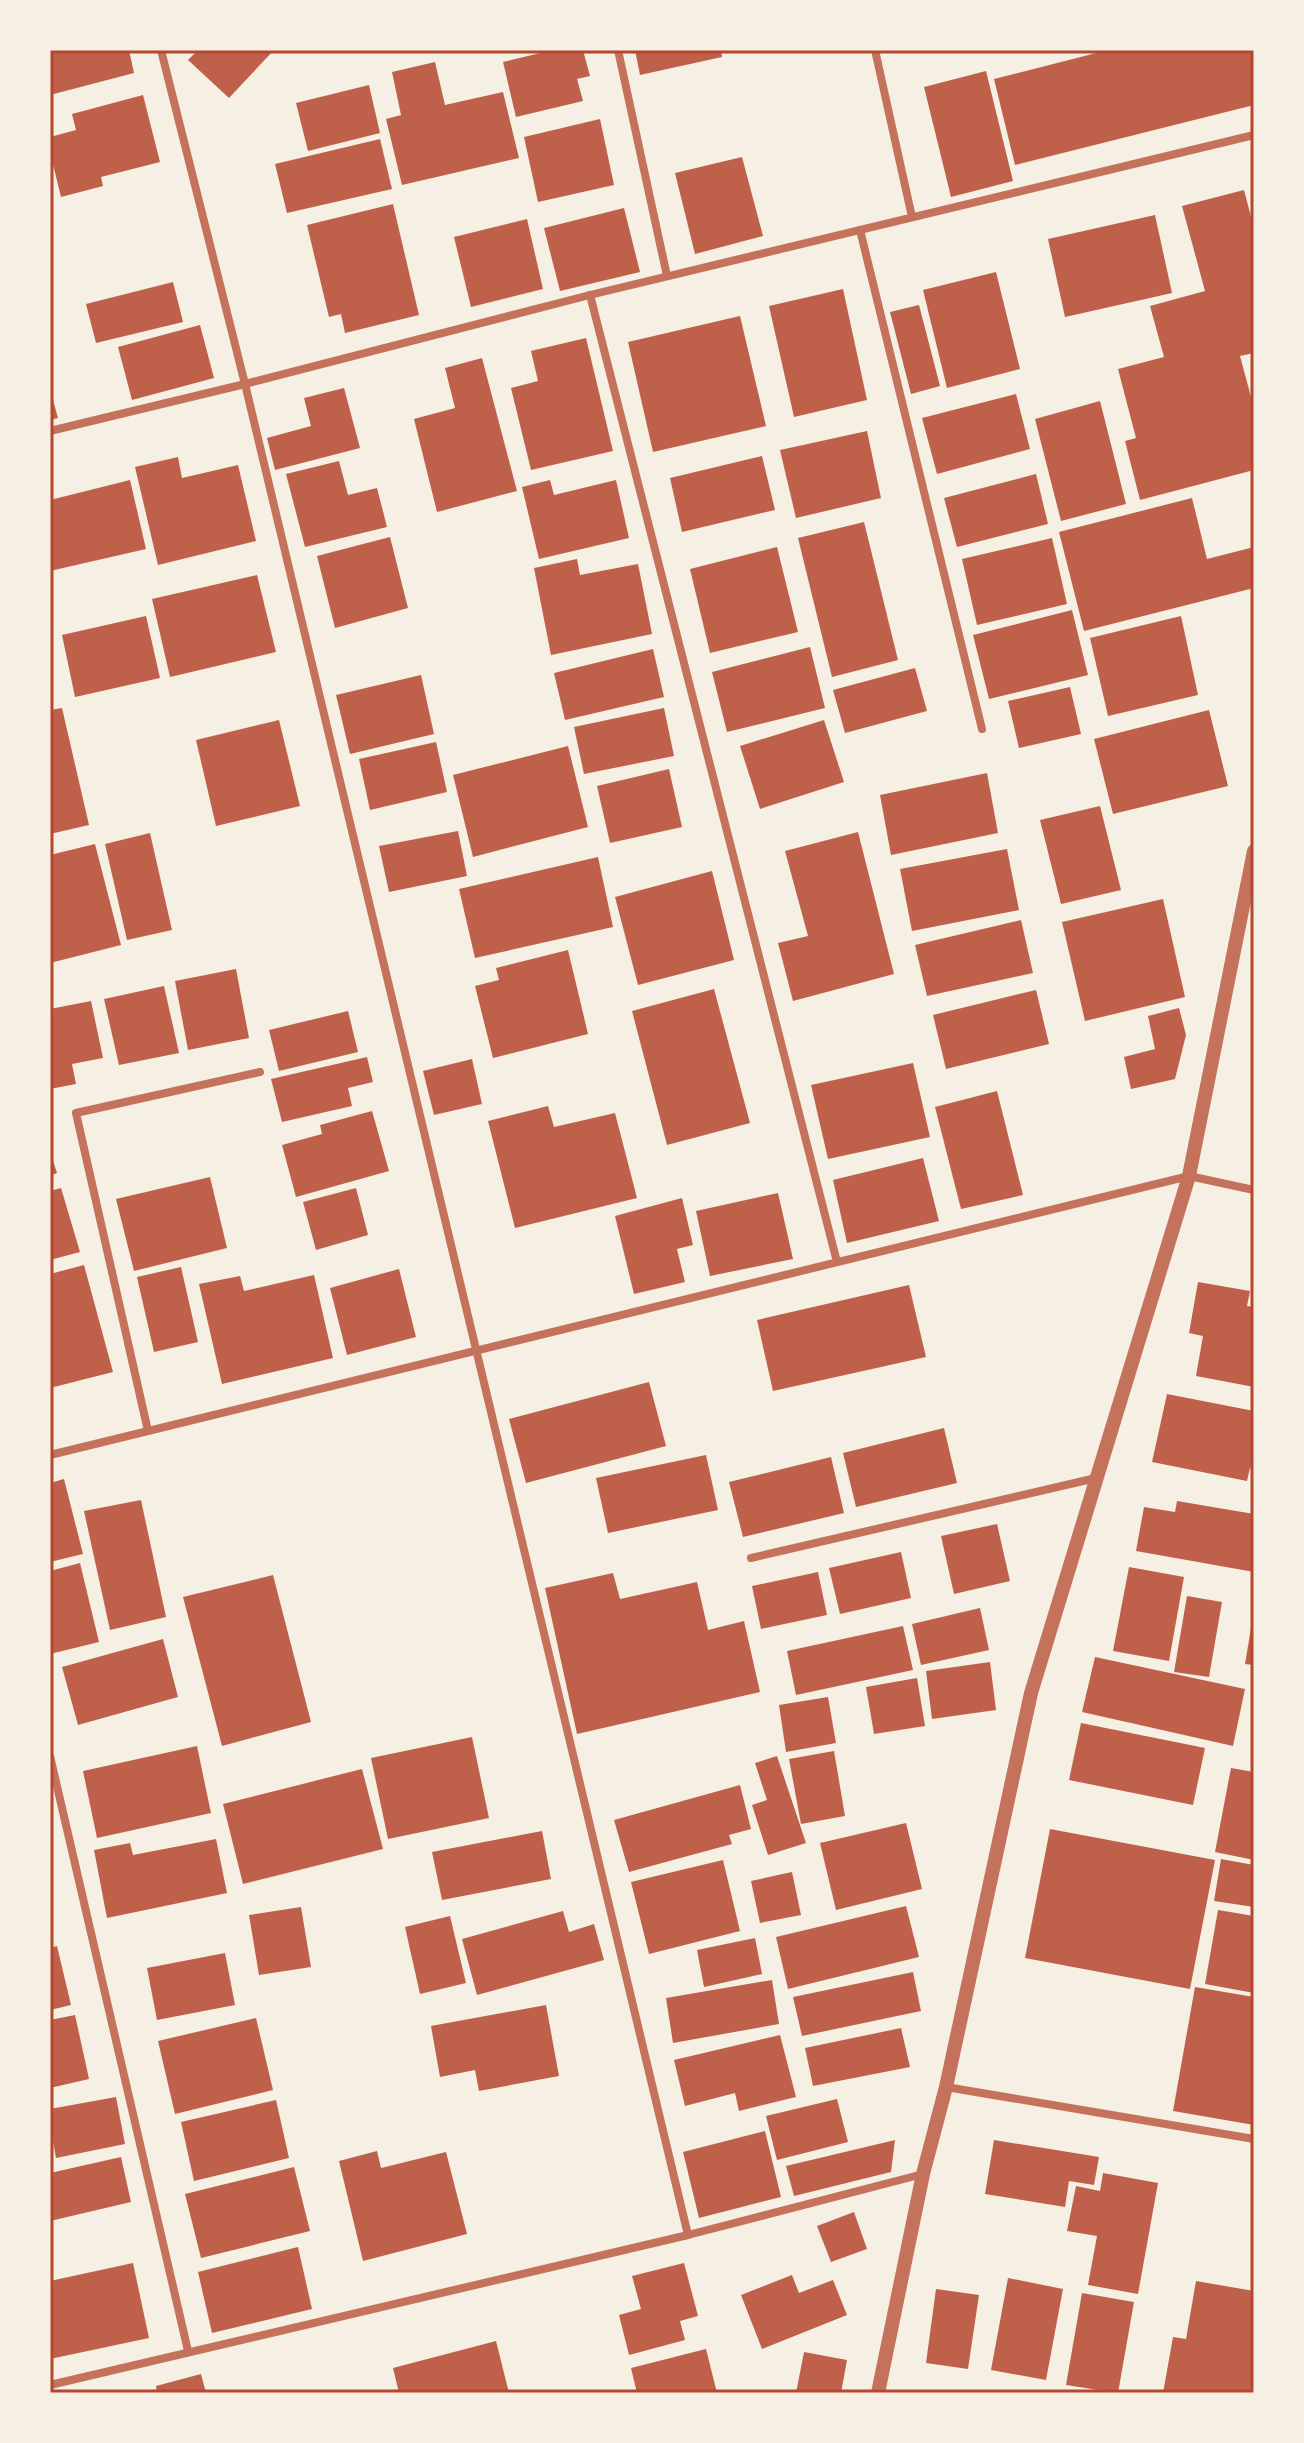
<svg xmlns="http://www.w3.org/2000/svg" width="1304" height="2443" viewBox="0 0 1304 2443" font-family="Roboto,sans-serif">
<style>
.building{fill:#bf614a}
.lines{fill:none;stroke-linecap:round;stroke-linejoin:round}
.minor{stroke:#c5725c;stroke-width:8}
.tertiary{stroke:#c5725c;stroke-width:14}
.neatline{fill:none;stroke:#b5482f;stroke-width:3}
</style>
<rect width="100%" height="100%" fill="#f6efe4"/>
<g class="building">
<path d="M50 50H129L134 73 50 95Z"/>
<path d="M198 50H274L229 98 188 60Z"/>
<path d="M553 50H583L590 76 577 79 583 101 516 117 503 62Z"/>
<path d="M635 50H721L722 57 640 75Z"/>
<path d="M1108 50H1254V105L1015 165 994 79Z"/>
<path d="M435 62 445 105 503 92 519 158 402 185 386 119 401 115 392 72Z"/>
<path d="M986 71 1013 181 951 197 924 87Z"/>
<path d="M369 85 380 133 308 151 296 103Z"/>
<path d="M143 95 160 162 101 177 103 186 61 197 50 152V137L76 130 72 114Z"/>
<path d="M600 119 614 185 538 202 524 137Z"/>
<path d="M380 139 392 189 287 213 275 164Z"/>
<path d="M742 157 763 236 695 254 675 173Z"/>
<path d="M1244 190 1254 228V353L1240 356 1254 408V470L1140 500 1125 441 1136 438 1118 369 1164 357 1150 306 1205 291 1182 206Z"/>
<path d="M393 204 419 315 345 333 341 314 329 317 307 225Z"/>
<path d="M624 208 640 272 560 291 544 228Z"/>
<path d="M1155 215 1172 293 1065 317 1048 239Z"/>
<path d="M527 219 543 289 471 307 454 237Z"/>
<path d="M996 272 1020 369 947 388 923 290Z"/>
<path d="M173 282 183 322 96 343 86 304Z"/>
<path d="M843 289 867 400 794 417 769 306Z"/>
<path d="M919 305 940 386 911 394 890 312Z"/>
<path d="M740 316 766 426 653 452 628 342Z"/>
<path d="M200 325 214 378 132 400 118 347Z"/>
<path d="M586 338 613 451 531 470 511 388 538 381 531 351Z"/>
<path d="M482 358 517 491 437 512 414 419 455 408 445 368Z"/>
<path d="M344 388 360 448 275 470 267 438 311 426 304 398Z"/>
<path d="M50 389 58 418 50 420Z"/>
<path d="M1016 394 1030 449 937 474 922 418Z"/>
<path d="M1100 401 1126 504 1061 521 1035 419Z"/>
<path d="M867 431 881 498 796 518 780 450Z"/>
<path d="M762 456 775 510 682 532 670 478Z"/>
<path d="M178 457 182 478 238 465 256 541 158 565 135 467Z"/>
<path d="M339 461 348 495 377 488 387 527 305 547 286 474Z"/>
<path d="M1036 474 1048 524 957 547 944 498Z"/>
<path d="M130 480 146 549 50 571V500Z"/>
<path d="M550 480 554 495 616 480 629 538 539 559 522 487Z"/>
<path d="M1192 498 1207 559 1254 547V588L1084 631 1059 532Z"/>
<path d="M864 522 898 660 832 677 798 538Z"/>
<path d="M390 537 408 608 335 628 317 556Z"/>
<path d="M1052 538 1067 604 977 625 962 559Z"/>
<path d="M777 547 798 632 710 653 690 569Z"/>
<path d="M577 559 580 575 638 564 652 634 551 655 534 568Z"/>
<path d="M257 575 276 652 170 677 152 599Z"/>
<path d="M1072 610 1088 675 989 699 973 635Z"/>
<path d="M146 616 160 678 75 697 62 635Z"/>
<path d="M1181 616 1198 695 1108 716 1090 638Z"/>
<path d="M810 647 825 708 727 732 712 672Z"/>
<path d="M653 649 664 697 565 720 554 673Z"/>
<path d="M915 668 927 711 845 733 833 690Z"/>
<path d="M421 675 434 734 350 754 336 695Z"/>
<path d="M1070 687 1081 734 1019 748 1008 701Z"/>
<path d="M62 708 89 825 50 834V710Z"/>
<path d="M664 708 674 756 584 774 574 727Z"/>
<path d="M1209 710 1228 786 1113 814 1094 739Z"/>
<path d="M279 720 300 806 216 826 196 740Z"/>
<path d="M824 720 844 782 760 809 740 746Z"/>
<path d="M436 742 447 792 370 810 359 759Z"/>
<path d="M568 746 588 827 473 857 453 775Z"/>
<path d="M669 769 682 827 610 843 597 786Z"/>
<path d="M987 773 998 833 891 855 880 795Z"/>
<path d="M1100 806 1121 890 1061 904 1040 820Z"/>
<path d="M458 831 467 876 389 892 379 846Z"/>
<path d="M858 832 894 974 793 1001 778 943 808 936 785 851Z"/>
<path d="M150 833 172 930 127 940 105 844Z"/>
<path d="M95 844 121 945 50 963V855Z"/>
<path d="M1007 849 1019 910 912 931 900 869Z"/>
<path d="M598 857 613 927 475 958 459 889Z"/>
<path d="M712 871 734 960 638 985 615 897Z"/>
<path d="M1163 899 1185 997 1085 1021 1062 922Z"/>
<path d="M1021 920 1033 973 927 996 915 945Z"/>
<path d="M568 950 588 1034 493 1058 475 986 499 980 496 968Z"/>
<path d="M236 969 249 1038 188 1050 175 981Z"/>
<path d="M164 986 179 1053 119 1065 104 999Z"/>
<path d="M714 989 750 1123 667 1145 632 1011Z"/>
<path d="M1036 990 1049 1044 946 1069 933 1015Z"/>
<path d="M91 1001 103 1058 72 1064 76 1084 50 1089V1009Z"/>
<path d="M1179 1008 1186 1035 1175 1079 1131 1089 1124 1057 1155 1049 1148 1016Z"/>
<path d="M348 1011 358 1052 279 1071 269 1030Z"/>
<path d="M367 1057 373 1082 348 1088 352 1106 282 1122 271 1079Z"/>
<path d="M472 1059 482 1104 434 1115 423 1071Z"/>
<path d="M913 1063 930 1137 828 1159 811 1085Z"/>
<path d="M997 1091 1023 1195 961 1209 935 1107Z"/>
<path d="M548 1106 554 1127 615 1113 637 1198 515 1228 488 1121Z"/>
<path d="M372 1111 389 1171 296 1197 282 1145 322 1134 320 1125Z"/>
<path d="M50 1151 57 1173 50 1176Z"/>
<path d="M923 1158 939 1221 847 1243 833 1180Z"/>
<path d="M210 1177 227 1248 134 1271 116 1199Z"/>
<path d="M61 1188 80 1252 50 1260V1191Z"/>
<path d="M356 1188 368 1235 316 1250 303 1202Z"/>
<path d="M778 1193 793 1259 710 1276 696 1211Z"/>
<path d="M682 1198 693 1245 677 1249 685 1282 634 1294 615 1216Z"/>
<path d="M84 1265 113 1372 50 1388V1274Z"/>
<path d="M181 1267 198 1342 154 1352 137 1277Z"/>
<path d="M399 1269 416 1337 347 1355 330 1288Z"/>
<path d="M314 1275 333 1358 222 1384 199 1284 240 1276 244 1291Z"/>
<path d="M1198 1282 1250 1291 1247 1306 1254 1307V1387L1196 1376 1203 1336 1189 1333Z"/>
<path d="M909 1285 926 1357 773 1391 757 1320Z"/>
<path d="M649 1382 666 1446 526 1483 509 1419Z"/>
<path d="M1167 1394 1254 1411V1469L1250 1468 1247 1481 1152 1462Z"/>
<path d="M944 1428 957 1483 856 1507 843 1453Z"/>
<path d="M706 1455 718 1510 608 1533 596 1478Z"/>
<path d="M831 1457 844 1513 743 1537 729 1482Z"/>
<path d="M64 1479 83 1554 50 1562V1483Z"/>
<path d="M141 1500 166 1617 110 1630 84 1511Z"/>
<path d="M1177 1501 1254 1514V1572L1136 1551 1144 1507 1175 1512Z"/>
<path d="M997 1524 1010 1581 954 1594 941 1536Z"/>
<path d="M901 1552 911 1598 840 1614 829 1568Z"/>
<path d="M80 1563 99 1642 50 1654V1571Z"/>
<path d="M1129 1567 1184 1577 1169 1661 1113 1651Z"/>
<path d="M818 1572 827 1615 761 1629 752 1586Z"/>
<path d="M613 1573 620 1599 697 1582 708 1630 744 1621 760 1692 577 1734 545 1588Z"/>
<path d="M273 1575 311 1722 222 1746 183 1597Z"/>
<path d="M1187 1596 1222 1602 1209 1677 1174 1672Z"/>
<path d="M980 1608 989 1650 921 1665 912 1624Z"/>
<path d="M1252 1622 1254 1623V1665L1245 1664Z"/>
<path d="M903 1626 913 1670 796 1695 787 1651Z"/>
<path d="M163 1639 178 1697 78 1725 62 1667Z"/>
<path d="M1095 1657 1245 1689 1233 1746 1082 1712Z"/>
<path d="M990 1662 996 1710 932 1719 926 1671Z"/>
<path d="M917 1678 925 1726 874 1734 866 1687Z"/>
<path d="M828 1697 836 1743 786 1752 779 1705Z"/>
<path d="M1081 1723 1205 1748 1193 1805 1069 1780Z"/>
<path d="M472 1737 489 1818 388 1839 371 1758Z"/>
<path d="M197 1746 211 1813 97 1838 83 1771Z"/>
<path d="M834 1751 845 1816 801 1824 789 1759Z"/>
<path d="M777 1756 806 1843 768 1855 752 1805 767 1800 755 1763Z"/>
<path d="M1231 1768 1254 1772V1860L1215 1852Z"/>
<path d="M362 1769 383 1849 243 1884 223 1804Z"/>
<path d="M740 1785 751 1829 729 1835 732 1844 629 1872 614 1820Z"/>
<path d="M906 1823 922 1889 836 1910 820 1843Z"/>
<path d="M1050 1829 1215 1860 1190 1989 1025 1958Z"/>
<path d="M542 1831 551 1879 442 1900 432 1852Z"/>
<path d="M216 1839 227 1893 107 1918 94 1850 130 1843 133 1855Z"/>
<path d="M1221 1859 1254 1865V1907L1214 1901Z"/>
<path d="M723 1860 740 1931 649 1954 631 1882Z"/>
<path d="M792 1872 801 1915 760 1923 751 1881Z"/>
<path d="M906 1906 919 1957 788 1989 776 1937Z"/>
<path d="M301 1907 311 1967 259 1975 249 1915Z"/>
<path d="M1218 1910 1254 1916V1993L1205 1984Z"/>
<path d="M563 1911 569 1932 594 1924 604 1960 477 1995 462 1939Z"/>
<path d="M450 1916 466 1983 420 1994 405 1927Z"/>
<path d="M755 1938 762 1974 704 1987 697 1950Z"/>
<path d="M57 1946 71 2005 50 2010V1948Z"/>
<path d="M225 1953 235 2005 157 2020 147 1968Z"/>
<path d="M913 1972 921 2011 802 2036 793 1997Z"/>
<path d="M772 1980 779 2024 673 2043 666 1998Z"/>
<path d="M1195 1987 1254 1997V2125L1173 2111Z"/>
<path d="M546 2005 559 2076 479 2091 475 2070 440 2077 431 2026Z"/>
<path d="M75 2015 89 2079 50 2088V2020Z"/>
<path d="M256 2018 273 2090 175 2114 158 2041Z"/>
<path d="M901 2028 910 2067 813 2086 805 2048Z"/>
<path d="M780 2035 796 2097 739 2111 735 2093 685 2106 674 2060Z"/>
<path d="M116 2097 125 2144 56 2158 50 2125V2109Z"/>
<path d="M837 2099 848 2142 777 2160 766 2116Z"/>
<path d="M276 2100 289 2158 194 2181 181 2122Z"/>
<path d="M765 2131 781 2197 699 2218 683 2152Z"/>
<path d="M895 2140 891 2172 794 2196 786 2166Z"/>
<path d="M994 2140 1099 2157 1094 2185 1069 2181 1065 2207 985 2194Z"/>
<path d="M377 2151 381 2168 446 2152 467 2234 363 2261 339 2161Z"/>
<path d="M121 2157 131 2202 50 2221V2173Z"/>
<path d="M294 2167 310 2231 201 2258 185 2194Z"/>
<path d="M1103 2173 1158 2183 1138 2294 1088 2285 1097 2236 1067 2231 1076 2186 1100 2191Z"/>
<path d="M854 2212 867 2249 831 2262 817 2226Z"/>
<path d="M298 2247 312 2309 212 2333 198 2272Z"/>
<path d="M133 2263 149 2338 50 2359V2281Z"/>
<path d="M684 2263 698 2316 680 2321 685 2340 629 2355 619 2315 641 2309 632 2276Z"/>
<path d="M792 2275 799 2293 833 2280 847 2315 762 2349 741 2295Z"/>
<path d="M1008 2278 1063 2289 1046 2380 991 2370Z"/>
<path d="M1196 2281 1254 2291V2393H1163L1173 2337 1186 2339Z"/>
<path d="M936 2289 979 2295 968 2369 926 2363Z"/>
<path d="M1082 2293 1134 2302 1118 2393 1066 2385Z"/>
<path d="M496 2341 509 2393H399L393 2368Z"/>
<path d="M706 2349 717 2393H637L631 2368Z"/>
<path d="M804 2352 847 2360 841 2393H796Z"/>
<path d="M201 2374 206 2393H157L156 2386Z"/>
</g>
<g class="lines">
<g class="minor">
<path d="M161 50 245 384 688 2235"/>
<path d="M618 50 667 276"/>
<path d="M875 50 912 217"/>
<path d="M860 230 982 729"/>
<path d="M590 295 837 1262"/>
<path d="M50 431 245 384 590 295 1254 135"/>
<path d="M148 1431 76 1113 260 1072"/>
<path d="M50 1455 1189 1176 1254 1190"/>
<path d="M751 1558 1096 1478"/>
<path d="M50 1756 188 2351"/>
<path d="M946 2087 1254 2139"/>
<path d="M50 2385 688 2235 923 2174"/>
</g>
<path class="tertiary" d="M878 2393 923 2174 946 2087 1031 1693 1189 1176 1254 851"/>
</g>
<rect width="1304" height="2443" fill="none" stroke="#f6efe4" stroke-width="104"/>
<rect x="52" y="52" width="1200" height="2339" class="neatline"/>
</svg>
